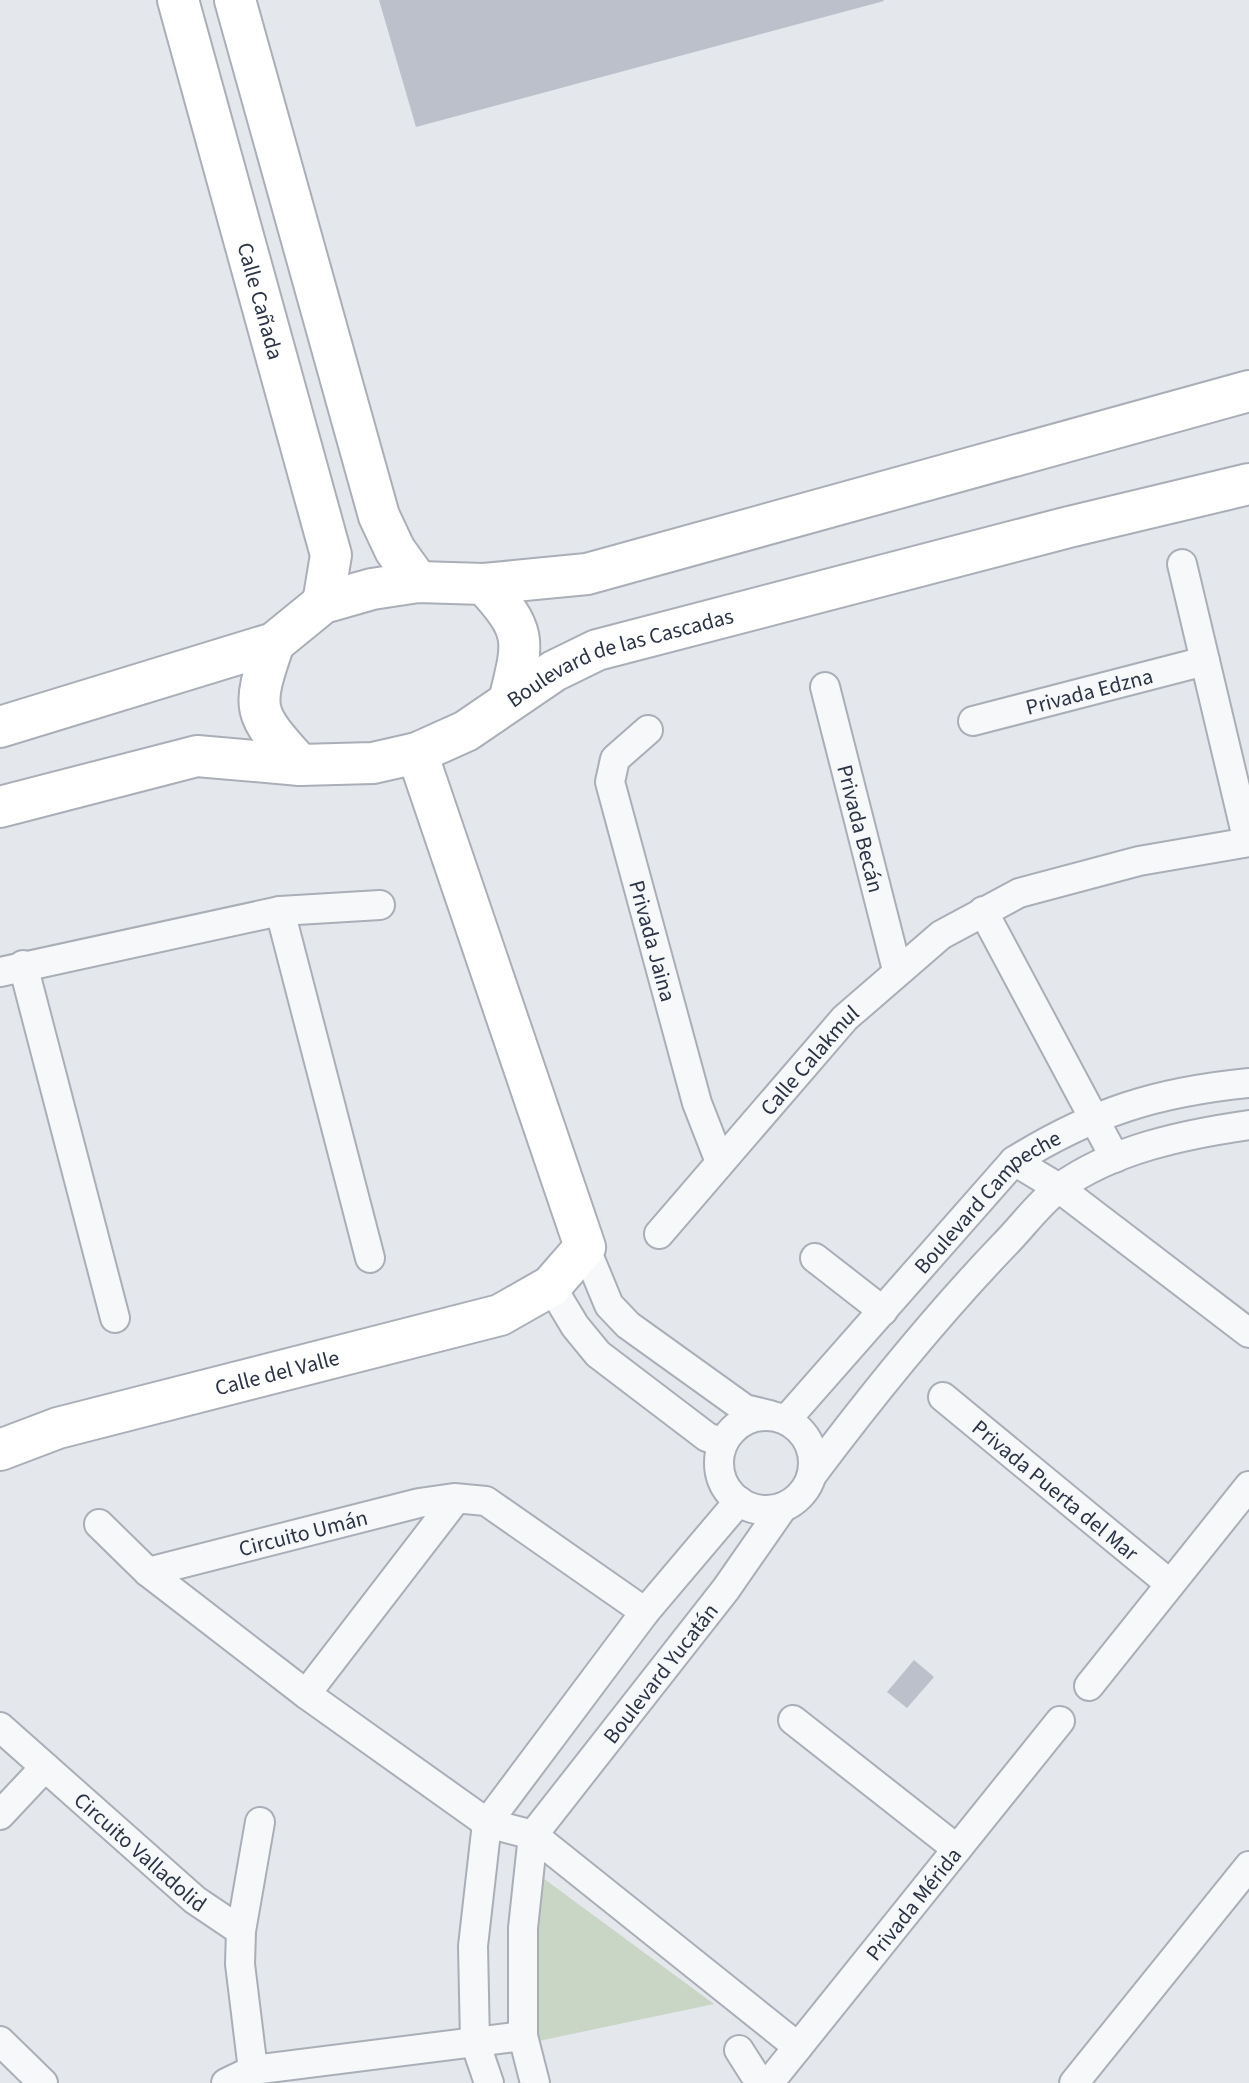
<svg xmlns="http://www.w3.org/2000/svg" width="1249" height="2083" viewBox="0 0 1249 2083" font-family="'Source Sans 3',sans-serif">
<style>
.green{fill:#c9d6c5}
.building{fill:#bbc0ca}
.lines{fill:none;stroke-linecap:round;stroke-linejoin:round}
.street-casing{stroke:#a9aeb7;stroke-width:32}
.secondary-casing{stroke:#a9aeb7;stroke-width:44}
.street{stroke:#f7f8fa;stroke-width:28}
.secondary{stroke:#fff;stroke-width:40}
.labels{text-anchor:middle;stroke-width:7;stroke-linejoin:round;paint-order:stroke}
.street-label{font-size:22px;fill:#2b3445;stroke:#f4f6f9}
</style>
<rect width="100%" height="100%" fill="#e4e7ec"/>
<path class="green" d="M532 1870 714 2004 515 2046Z"/>
<g class="building">
<path d="M379 0H883L884 1 416 127Z"/>
<path d="M914 1660 934 1677 907 1708 887 1692Z"/>
</g>
<g class="lines">
<defs>
<g id="street">
<path d="M1182 564 1248 842"/>
<path id="s1" d="M825 687 897 970"/>
<path id="s2" d="M973 721 1205 661"/>
<path id="s3" d="M648 730 615 759 610 782 697 1103 720 1162"/>
<path d="M280 911 370 1258"/>
<path d="M983 911 1115 1158"/>
<path d="M23 965 115 1318"/>
<path d="M0 972 280 911 380 905"/>
<path d="M1014 1161 1059 1188 1249 1333"/>
<path id="s4" d="M659 1234 845 1018 941 935 1019 893 1139 861 1249 842"/>
<path d="M585 1247 609 1305 628 1325 745 1409 770 1415"/>
<path d="M815 1258 883 1311"/>
<path d="M551 1286 575 1326 598 1354 707 1437 723 1443"/>
<path id="s5" d="M943 1397 1170 1584"/>
<circle cx="766" cy="1463" r="47"/>
<path id="s6" d="M786 1420 1014 1161C1093 1112 1157 1092 1249 1083"/>
<path d="M812 1475C872 1395 935 1317 1004 1245 1022 1227 1039 1203 1059 1188 1112 1149 1186 1134 1249 1125"/>
<path d="M456 1499 306 1694 487 1823 533 1835 798 2047"/>
<path d="M99 1524 148 1572 306 1694"/>
<path id="s7" d="M148 1572 419 1503 454 1498 486 1501 645 1612"/>
<path d="M1089 1686 1249 1486"/>
<path d="M793 1720 957 1849"/>
<path id="s8" d="M0 1727 195 1900 241 1931"/>
<path d="M0 1815 45 1767"/>
<path d="M0 2041 43 2083"/>
<path d="M739 2050 760 2083"/>
<path d="M253 2070 240 1964 241 1931 260 1822"/>
<path d="M226 2083 253 2070 523 2036"/>
<path d="M489 2083 475 2042 473 1946 487 1823 645 1612 739 1501"/>
<path id="s9" d="M535 2083 523 2036V1928L533 1835 726 1589 783 1507"/>
<path id="s10" d="M769 2083 1060 1721"/>
<path d="M1074 2083 1249 1866"/>
</g>
<g id="secondary">
<path id="s11" d="M178 0 331 555 323 603"/>
<path d="M235 0 379 516 395 550 418 582"/>
<path d="M484 584C528 632 524 640 509 701"/>
<path d="M274 643C251 710 252 712 300 765"/>
<path d="M0 727 274 643 323 603 372 589 418 582 484 584 587 574 1249 391"/>
<path id="s12" d="M0 807 197 756 300 765 373 763 417 753 466 731 554 671 597 650 1069 527 1249 484"/>
<path id="s13" d="M0 1450 58 1428 500 1315 551 1286 585 1247 417 753"/>
</g>
</defs>
<use href="#street" class="street-casing"/>
<use href="#secondary" class="secondary-casing"/>
<use href="#street" class="street"/>
<use href="#secondary" class="secondary"/>
</g>
<g class="labels">
<g class="street-label">
<text dy="8" stroke="none"><textPath href="#s11" startOffset="312">Calle Cañada</textPath></text>
<text dy="8" stroke="none"><textPath href="#s12" startOffset="652">Boulevard de las Cascadas</textPath></text>
<text dy="8" stroke="none"><textPath href="#s2" startOffset="120">Privada Edzna</textPath></text>
<text dy="8" stroke="none"><textPath href="#s1" startOffset="146">Privada Becán</textPath></text>
<text dy="8" stroke="none"><textPath href="#s3" startOffset="232">Privada Jaina</textPath></text>
<text dy="8" stroke="none"><textPath href="#s4" startOffset="230">Calle Calakmul</textPath></text>
<text dy="8" stroke="none"><textPath href="#s6" startOffset="298">Boulevard Campeche</textPath></text>
<text dy="8" stroke="none"><textPath href="#s13" startOffset="288">Calle del Valle</textPath></text>
<text dy="8" stroke="none"><textPath href="#s5" startOffset="146">Privada Puerta del Mar</textPath></text>
<text dy="8" stroke="none"><textPath href="#s7" startOffset="160">Circuito Umán</textPath></text>
<text dy="8" stroke="none"><textPath href="#s9" startOffset="456">Boulevard Yucatán</textPath></text>
<text dy="8" stroke="none"><textPath href="#s8" startOffset="188">Circuito Valladolid</textPath></text>
<text dy="8" stroke="none"><textPath href="#s10" startOffset="230">Privada Mérida</textPath></text>
</g>
</g>
</svg>
